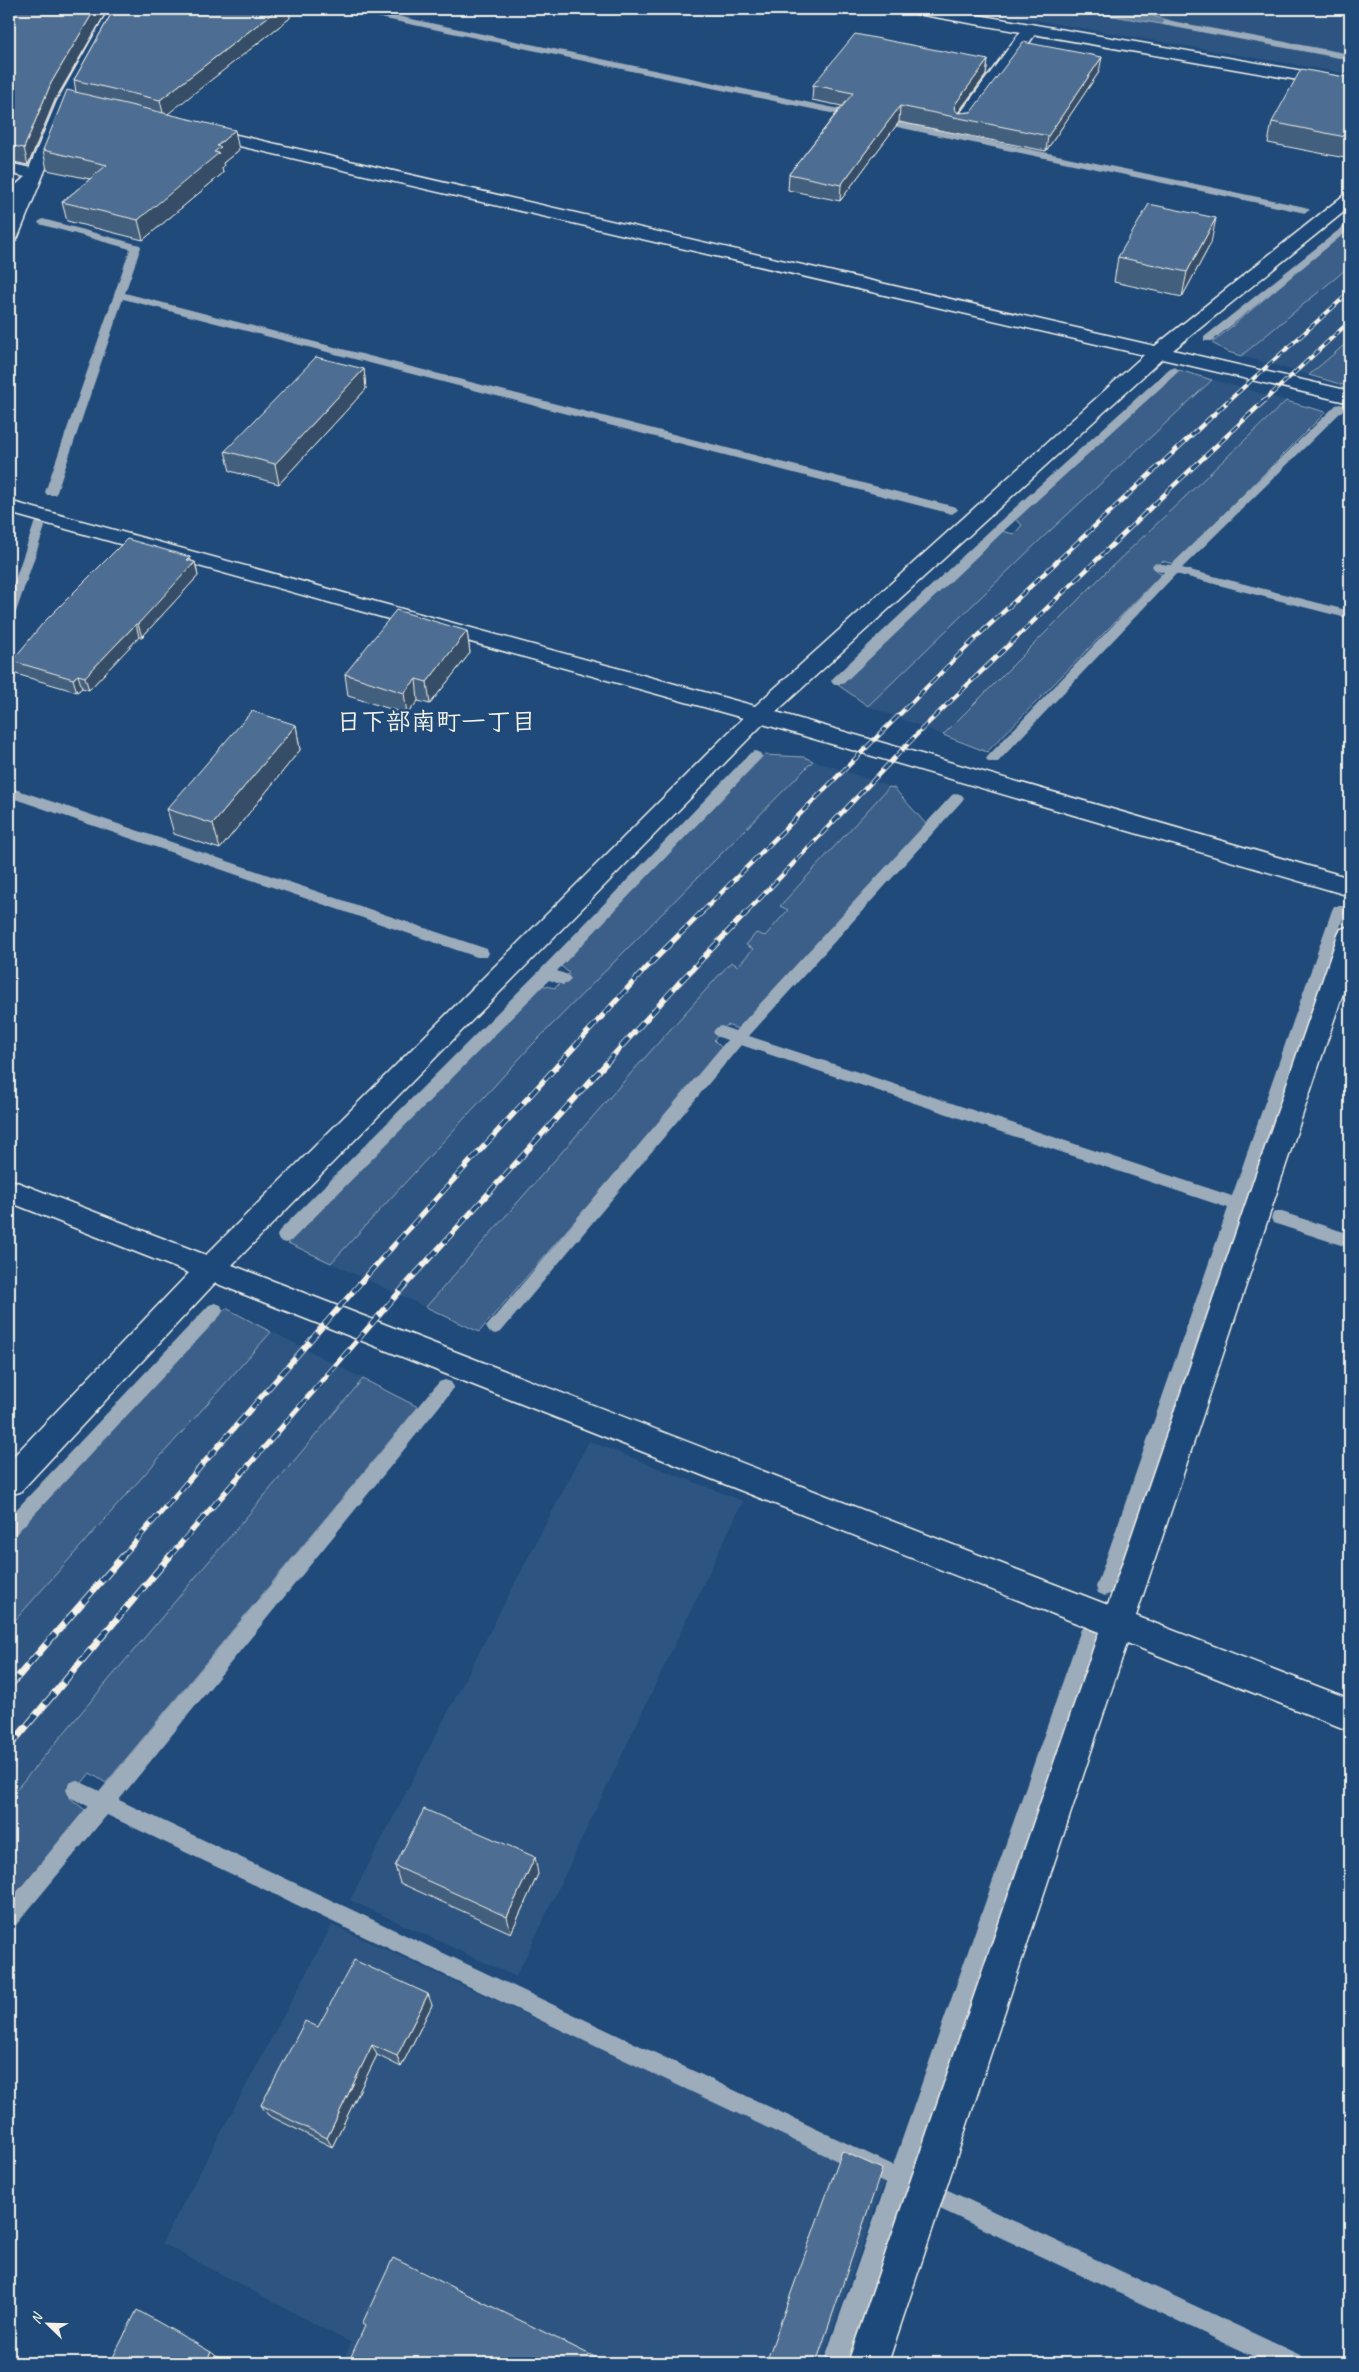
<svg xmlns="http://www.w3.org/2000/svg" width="1359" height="2372" viewBox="0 0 1359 2372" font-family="Caveat,'Klee One',sans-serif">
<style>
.built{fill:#2d5581}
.green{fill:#3a5f88;stroke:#97a8b8}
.water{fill:#627e9d;stroke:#9cacbb}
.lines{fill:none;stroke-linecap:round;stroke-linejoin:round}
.stream{fill:#9cacbb;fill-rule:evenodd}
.lane-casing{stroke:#f4f1e8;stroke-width:3}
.street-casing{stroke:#f4f1e8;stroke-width:3}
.secondary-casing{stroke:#f4f1e8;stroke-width:3}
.lane{fill:#1f4a7a;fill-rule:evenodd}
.street{fill:#1f4a7a;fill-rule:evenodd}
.secondary{fill:#1f4a7a;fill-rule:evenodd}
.rail-far3-casing{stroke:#f4f1e8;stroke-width:4}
.rail-far2-casing{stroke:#f4f1e8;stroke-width:4.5}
.rail-far1-casing{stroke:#f4f1e8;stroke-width:5.5}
.rail-casing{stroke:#f4f1e8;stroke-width:7}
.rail-far3{stroke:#1f4a7a;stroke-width:2.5;stroke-dasharray:7;stroke-linecap:butt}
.rail-far2{stroke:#1f4a7a;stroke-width:3;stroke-dasharray:9;stroke-linecap:butt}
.rail-far1{stroke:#1f4a7a;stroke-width:4;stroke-dasharray:11;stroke-linecap:butt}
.rail{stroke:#1f4a7a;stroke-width:5;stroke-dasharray:14;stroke-linecap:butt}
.wall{fill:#425f7e;stroke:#f4f1e8}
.shaded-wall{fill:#364d66;stroke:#f4f1e8}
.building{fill:#4d6e92;stroke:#f4f1e8}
.labels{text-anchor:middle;stroke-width:5;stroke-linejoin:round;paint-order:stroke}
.neighbourhood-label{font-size:25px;font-weight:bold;fill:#f4f1e8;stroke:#1f4a7a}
</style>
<rect width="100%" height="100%" fill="#1f4a7a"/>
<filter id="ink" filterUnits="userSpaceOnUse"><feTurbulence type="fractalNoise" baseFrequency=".02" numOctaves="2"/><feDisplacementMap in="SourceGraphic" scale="10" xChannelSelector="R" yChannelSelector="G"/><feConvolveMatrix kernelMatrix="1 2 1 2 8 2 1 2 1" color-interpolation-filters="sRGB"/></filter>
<g filter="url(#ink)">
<g class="built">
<path d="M969 9H1350V74Z"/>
<path d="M1350 227V387L1228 352 1212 343Z"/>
<path d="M1179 370 1326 412 1174 564 1162 561 1158 565 1155 569 1162 574 987 752 868 706 838 685 1001 531 1014 534 1022 525 1015 519Z"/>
<path d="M764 755 804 757 894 788 926 824 741 1030 727 1025 714 1040 723 1049 479 1332 288 1243 541 985 555 988 569 973 560 965Z"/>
<path d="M226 1308 418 1407 106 1783 90 1773 70 1798 85 1810 9 1902V1539Z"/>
<path d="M589 1441 743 1501 516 1977 350 1900Z"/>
<path d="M332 1925 885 2180 821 2363H342L351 2343 162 2243Z"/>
</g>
<g class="green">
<path d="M1350 227V266L1241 356 1228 352 1212 343Z"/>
<path d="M1350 340V387L1309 375Z"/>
<path d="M1179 370 1212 380 1039 541 868 706 838 685 1001 531 1014 534 1022 525 1015 519Z"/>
<path d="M1286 401 1326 412 1174 564 1162 561 1155 569 1162 574 987 752 943 735 1107 571Z"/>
<path d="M764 755 804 757 813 761 532 1045 331 1263 288 1243 541 985 555 988 569 973 560 965Z"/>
<path d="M889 787 894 788 926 824 741 1030 727 1025 714 1040 723 1049 479 1332 426 1307 632 1072 731 962 738 966 753 949 746 945 756 933 765 936 788 910 780 906Z"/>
<path d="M226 1308 271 1332 9 1627V1539Z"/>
<path d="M363 1379 418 1407 106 1783 90 1773 70 1798 85 1810 9 1902V1798Z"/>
</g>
<path class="water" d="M1071 9H1146L1153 16 1188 26 1185 28Z"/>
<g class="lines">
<g class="stream">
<path d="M347 9H364L1305 207 1310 210 1305 213 352 12Z"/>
<path d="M1166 20 1350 54V60L1163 25V21Z"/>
<path d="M43 219 140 245 141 247 125 293 956 507 958 510 952 514 948 513 123 299 57 492 55 495H47L45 492 130 249 39 224 38 222Z"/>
<path d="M1350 221V229L1212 341H1204V337Z"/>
<path d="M1174 367 1180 370 1178 372 1008 527 843 684H833L831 681 833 678 1000 521 1170 368Z"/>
<path d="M1340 404 1344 405 1346 407 1344 409 1182 568 1350 611V619L1176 574 998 762H988L986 759 988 756 1164 572 1154 569 1152 566 1154 563 1171 565 1336 405Z"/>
<path d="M40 520 46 524 15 615 9 619V597L34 524Z"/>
<path d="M755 751 760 753 762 756 760 759 557 971 568 975 571 979 568 983 563 985 549 980 291 1241 285 1243 279 1241 277 1236 279 1231 541 969 750 753Z"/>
<path d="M9 787 487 949 489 953 487 957H477L9 797Z"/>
<path d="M957 793 962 795 964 798 962 801 749 1036 1232 1196 1332 910 1334 906H1344L1346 910 1114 1587 1112 1593 1105 1596 1098 1593 1096 1587 1228 1208 741 1045 501 1332 495 1334 489 1332 486 1327 727 1040 716 1036 713 1032 716 1028 721 1026 735 1031 952 795Z"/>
<path d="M1279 1211 1350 1234V1248L1273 1223 1271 1218 1273 1213Z"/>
<path d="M215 1303 221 1305 223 1310 221 1315 15 1535 9 1537V1517L209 1305Z"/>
<path d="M445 1380 451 1382 454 1387 451 1392 119 1800 893 2165 1079 1635 1081 1629 1088 1626 1095 1629 1097 1635 847 2363H823L886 2184 107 1815 16 1925 9 1928V1902L88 1806 69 1797 66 1790 69 1783 76 1780 100 1791 439 1382Z"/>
<path d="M948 2190 1300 2355 1304 2363H1267L940 2209 937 2201 940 2193Z"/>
</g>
<defs>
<path id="lane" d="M1031 24 1037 26 1039 29 968 127H956L954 123 956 119 1025 26Z"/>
<g id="street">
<path d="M202 127 1155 346 1344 195 1350 194V207L1173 350 1350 391V403L1162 359 776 712 1350 878V896L763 724 232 1265 1108 1605 1338 935 1341 929 1350 926V972L1136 1616 1350 1699V1731L1127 1643 888 2363H848L1099 1632 215 1283 20 1492 9 1495V1461L189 1273 9 1202V1179L206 1255 743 718 9 513V501L755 706 1144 355 196 136 194 132 196 128Z"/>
<path d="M9 163 40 170 43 174 38 184 15 204 9 205V191L25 177 9 173Z"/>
</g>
<g id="secondary">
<path d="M109 9H125L73 101 18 237 15 241 9 242V216L57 101Z"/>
<path d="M909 9H943L1350 79V89L917 14Z"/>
</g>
</defs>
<use href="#lane" class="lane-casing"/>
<use href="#street" class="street-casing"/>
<use href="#secondary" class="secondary-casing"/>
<use href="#lane" class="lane"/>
<use href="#street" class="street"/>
<use href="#secondary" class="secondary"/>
<defs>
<g id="rail-far3">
<path d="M1226 403 1350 292"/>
<path d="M1262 403 1350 321"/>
</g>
<g id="rail-far2">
<path d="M701 913 983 631 1227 402"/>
<path d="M746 913 924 727 1170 489 1263 402"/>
</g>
<g id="rail-far1">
<path d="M122 1557 376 1265 646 968 702 912"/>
<path d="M169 1557 409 1281 678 984 747 912"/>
</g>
<g id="rail">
<path d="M9 1687 123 1556"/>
<path d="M9 1747 170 1556"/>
</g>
</defs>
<use href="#rail-far3" class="rail-far3-casing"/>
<use href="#rail-far2" class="rail-far2-casing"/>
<use href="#rail-far1" class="rail-far1-casing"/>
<use href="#rail" class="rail-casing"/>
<use href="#rail-far3" class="rail-far3"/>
<use href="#rail-far2" class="rail-far2"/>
<use href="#rail-far1" class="rail-far1"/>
<use href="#rail" class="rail"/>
</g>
<g class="wall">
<path d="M9 9H108L55 100 28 165 9 161Z"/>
<path d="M114 9H289L290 18 167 114 239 150 223 163 224 166 222 168 223 173 143 240 67 221 62 202 90 179 47 170 43 150 76 92 74 80Z"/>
<path d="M988 60 986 75 958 113 971 112 1099 72 1046 151 899 122 840 201 788 190 789 174 842 106 812 100 813 85Z"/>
<path d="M1350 78V159L1268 143 1272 122Z"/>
<path d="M1211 243 1182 297 1114 282 1118 257Z"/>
<path d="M364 369 366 389 279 484 230 471 225 451Z"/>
<path d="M190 557 191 561 195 562 198 576 142 637H139L89 690 82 688 77 692 16 674 12 661Z"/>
<path d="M467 631 470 653 430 704 418 701 407 714 348 696 345 674Z"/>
<path d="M296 725 300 750 220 849 174 834 167 809Z"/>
<path d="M395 1866 538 1874 511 1933 400 1883Z"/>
<path d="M432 2005 401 2067 377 2055 332 2147 268 2115 261 2105 318 2027Z"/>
</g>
<g class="shaded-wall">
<path d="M95 9H108L55 100 28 165 24 148 51 83Z"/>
<path d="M278 9H289L290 18 164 117 160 100Z"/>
<path d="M1102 57 1099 72 1046 151 1048 136Z"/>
<path d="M988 60 986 75 954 118V108L956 103Z"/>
<path d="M900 106 899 122 840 201 841 185Z"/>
<path d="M235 130 239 150 223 163 224 166 222 168 223 173 143 240 138 220 214 152 217 146Z"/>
<path d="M1216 218 1211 243 1182 297 1187 272Z"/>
<path d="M364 369 366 389 279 484 275 464Z"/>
<path d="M190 557 192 566 195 562 198 576 142 637 138 624Z"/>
<path d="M136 624 139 637 89 690 85 677Z"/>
<path d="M467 631 470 653 430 704 427 682Z"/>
<path d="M78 675 82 688 77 692 73 679Z"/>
<path d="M416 679 418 701 407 714 404 693Z"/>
<path d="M296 725 300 750 220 849 213 824Z"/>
<path d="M535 1857 538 1874 511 1933 507 1917Z"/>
<path d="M428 1994 432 2005 401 2067 397 2056Z"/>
<path d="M372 2045 377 2055 332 2147 327 2138Z"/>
<path d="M211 2352 220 2359 219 2363H205Z"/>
</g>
<g class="building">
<path d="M9 9H95L51 83 24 148 9 145Z"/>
<path d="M114 9H278L160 100 74 80Z"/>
<path d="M855 34 988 60 956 103 954 108 958 113 971 112 1023 42 1102 57 1048 136 900 106 841 185 789 174 853 93 813 85Z"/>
<path d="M1301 69 1350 78V138L1272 122Z"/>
<path d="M67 90 235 130 217 146 221 147 214 152 219 153 138 220 62 202 107 165 43 150Z"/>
<path d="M1149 204 1216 218 1187 272 1118 257Z"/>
<path d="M316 357 364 369 275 464 225 451Z"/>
<path d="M127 539 190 557 187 560 195 562 138 624H136L85 677 78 675 73 679 12 661 43 623Z"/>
<path d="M396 610 467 631 427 682 416 679 404 693 345 674Z"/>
<path d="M252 711 296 725 213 824 167 809Z"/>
<path d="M424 1809 535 1857 507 1917 395 1866Z"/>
<path d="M354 1960 428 1994 397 2056 372 2045 327 2138 261 2105 305 2021 318 2027Z"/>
<path d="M842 2151 882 2169 816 2363H766Z"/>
<path d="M393 2258 607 2363H348L365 2326 362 2324Z"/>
<path d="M137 2310 211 2352 205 2363H110Z"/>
</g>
</g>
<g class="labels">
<g class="neighbourhood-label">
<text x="436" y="730">日下部南町一丁目</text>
</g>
</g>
<rect width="1359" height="2372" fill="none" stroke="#1f4a7a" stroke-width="30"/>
<rect x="15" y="15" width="1329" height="2342" fill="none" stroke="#f4f1e8" stroke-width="2" filter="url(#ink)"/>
<g transform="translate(48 2324) rotate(293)" stroke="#1f4a7a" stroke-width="4" paint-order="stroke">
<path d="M0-4L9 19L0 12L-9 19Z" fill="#f4f1e8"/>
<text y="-8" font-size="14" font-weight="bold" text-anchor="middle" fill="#f4f1e8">N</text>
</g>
</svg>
